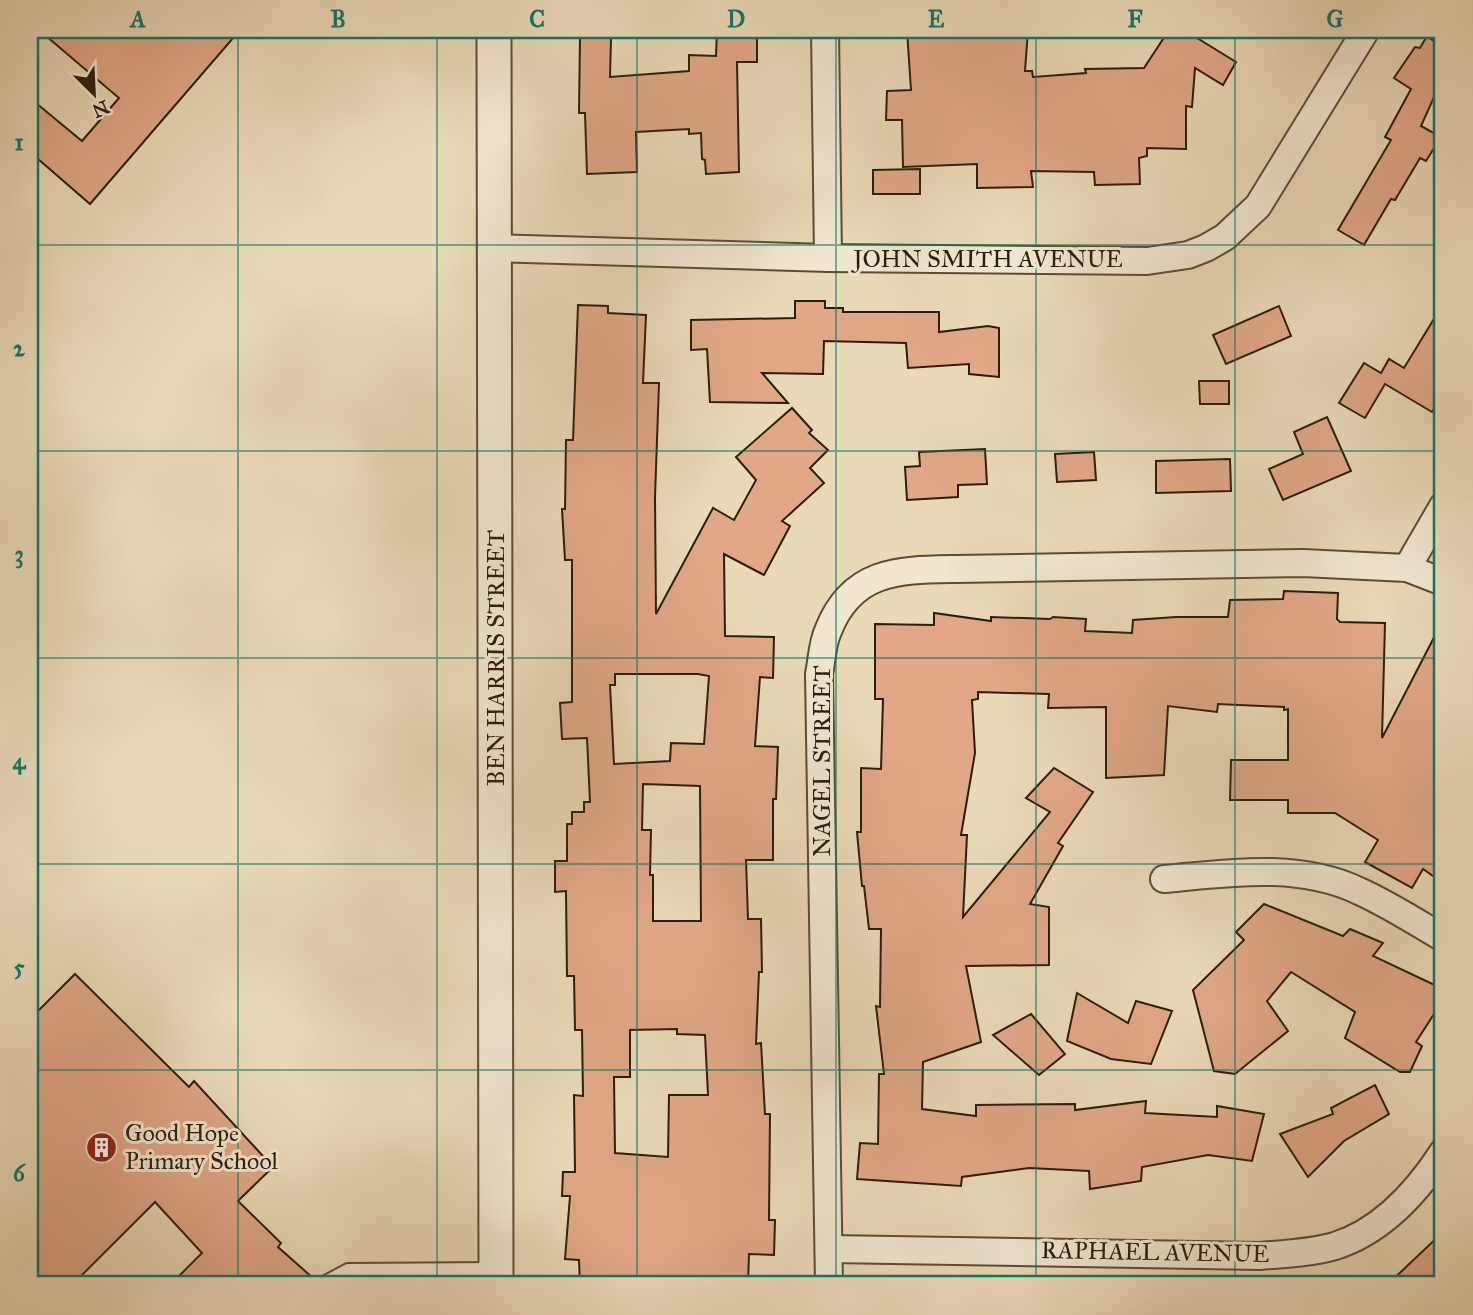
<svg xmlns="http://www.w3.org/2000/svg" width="1473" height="1315" viewBox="0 0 1473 1315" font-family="'IM FELL Great Primer',serif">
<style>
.building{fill:#e1a786;stroke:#2b1e0c;stroke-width:2;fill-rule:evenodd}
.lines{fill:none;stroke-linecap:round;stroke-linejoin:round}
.service-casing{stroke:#5b4d37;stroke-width:16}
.minor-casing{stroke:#5b4d37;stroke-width:30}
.tertiary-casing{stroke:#5b4d37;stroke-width:37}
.service{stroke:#f1e6d0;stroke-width:12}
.minor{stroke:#f1e6d0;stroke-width:26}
.tertiary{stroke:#f1e6d0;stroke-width:33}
.grid{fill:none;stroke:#0f766e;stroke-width:2;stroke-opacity:0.55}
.labels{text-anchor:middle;stroke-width:6;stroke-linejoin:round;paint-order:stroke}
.street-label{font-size:24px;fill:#2b1e0c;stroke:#f1e6d0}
.poi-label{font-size:24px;fill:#2b1e0c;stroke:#f1e6d0;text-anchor:start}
.neatline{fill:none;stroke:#0f766e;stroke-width:2.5}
.grid-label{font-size:23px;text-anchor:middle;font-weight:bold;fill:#0f766e}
</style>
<rect width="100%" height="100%" fill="#ead9b7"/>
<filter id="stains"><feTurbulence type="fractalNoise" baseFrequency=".00286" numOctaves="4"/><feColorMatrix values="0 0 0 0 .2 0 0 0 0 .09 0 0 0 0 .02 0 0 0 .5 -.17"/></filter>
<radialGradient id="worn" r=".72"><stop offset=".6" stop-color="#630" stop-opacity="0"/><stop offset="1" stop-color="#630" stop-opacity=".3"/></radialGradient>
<g class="building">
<path d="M39 30H240L90 204 30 152V98L82 141 119 98Z"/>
<path d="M907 30H1028L1025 71H1032L1033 77 1086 73 1085 69 1144 68 1169 30H1184L1236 62 1223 85 1195 68 1192 107 1186 106V149L1147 148V156L1139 158 1140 184 1095 185 1094 172 1031 171 1033 187 977 188V164L903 167 902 120H886L887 91 911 90Z"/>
<path d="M717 31 757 33V62H737L739 172 706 174 705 160 702 159 701 133 689 134V129L636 132 637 172 587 174 585 113H579L580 37 611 38 610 77 689 71V55L716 56Z"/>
<path d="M1427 36 1443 48V77L1421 126 1441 137 1426 161 1420 158 1395 200 1391 199 1364 245 1338 230 1391 140 1385 137 1411 89 1394 78 1415 47 1420 48Z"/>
<path d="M920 169V194H873V170Z"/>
<path d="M795 301H825V308H843V312H939V332L988 326 999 328V377L969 374V364L908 368 906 343 824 341 823 374 762 373 788 403 710 402 707 349 691 350V320L795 318Z"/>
<path d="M1443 304V394L1432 412 1385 384 1365 418 1339 403 1364 363 1381 373 1389 359 1404 368Z"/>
<path d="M578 305 608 306V313L646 315 643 383H659L655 497 656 614 713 508 734 520 756 480 736 457 792 408 812 430 809 433 828 450 810 468 824 483 782 521 790 526 764 575 724 554 725 636 774 637 773 678 760 677 755 746 778 747 776 799H773V860H746L748 919H761L762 972H759L756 1044 761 1043 765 1114H770L769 1220H775L774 1255 749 1254 748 1285H580L579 1260 565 1259 570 1196H562L563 1172H575L574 1095 583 1096 582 1030H575L574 976H567L566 891 555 892V861H567V824H572V812H584V802H590L587 738 562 739 560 703 572 702V560H565L562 509H565L566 440H573ZM615 674H698L709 676 704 744 671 743 670 761 614 764 610 685H615ZM643 784 700 786 701 921H653V875H650L651 830H642ZM677 1029V1034L705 1035 708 1095H669L668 1157 615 1153 614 1077H630V1030Z"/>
<path d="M1279 306 1291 336 1226 364 1213 335Z"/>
<path d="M1199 381H1229V404H1200Z"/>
<path d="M1327 417 1351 471 1283 500 1269 469 1303 454 1294 432Z"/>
<path d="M985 449 987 484 958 485V497L907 500 905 467 920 466 919 452Z"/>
<path d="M1094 452 1096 480 1057 482 1055 454Z"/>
<path d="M1230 459 1231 491 1156 493V461Z"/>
<path d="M1284 591 1338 593 1337 619 1340 622 1385 623 1382 738 1443 620V883L1423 869 1412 888 1365 862 1378 840 1335 813H1288V800H1230L1231 760H1288V709L1284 710V707L1218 704 1217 712 1168 706 1164 775 1106 778V707L1048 708 1049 694 978 692V699L972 700 975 753 961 835H967L963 917 1050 812 1026 798 1054 768 1093 792 1058 843 1063 846 1030 904 1049 907V965L966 966 981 1042 923 1062 922 1109 976 1116V1105L1075 1104V1110L1146 1101 1145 1113 1217 1117V1106L1264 1114 1252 1161 1208 1155 1142 1167 1141 1181 1090 1189 1089 1171 1029 1168 962 1177 961 1186 857 1179 860 1143 878 1144 879 1074H884L876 1006 880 1007 881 929H869L864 886H862L857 832H861V768L881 769 883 699H875V624L934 625V613L991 621V617L1050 619 1053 617 1086 619 1085 631 1132 633 1133 620 1176 617H1228L1230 600 1283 599Z"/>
<path d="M1264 904 1343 936 1350 929 1383 943 1373 956 1443 989V1000L1416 1042 1422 1046 1410 1072H1400L1345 1038 1355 1012 1291 972 1267 1001 1288 1031 1235 1074 1214 1071 1193 990 1244 940 1236 932Z"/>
<path d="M75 974 189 1087 194 1081 273 1167 238 1201 281 1243 278 1247 314 1279 311 1285H170L202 1253 155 1202 72 1285H30V1019Z"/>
<path d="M1077 993 1128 1023 1136 1001 1172 1011 1151 1064 1111 1059 1067 1041Z"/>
<path d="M1031 1014 1065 1054 1039 1075 993 1035Z"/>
<path d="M1375 1085 1389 1114 1344 1141 1308 1177 1280 1134 1333 1114 1331 1108Z"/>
<path d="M1443 1232V1285H1387Z"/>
</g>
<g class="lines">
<defs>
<path id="service" d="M320 1285 348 1270 496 1269"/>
<g id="minor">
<path d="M825 30 828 258"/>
<path d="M494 248 828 258 1147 261 1188 255 1206 248 1225 237 1258 206 1366 30"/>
<path d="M1407 568 1443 506"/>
<path d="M1164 879C1229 873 1298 862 1359 891 1388 904 1416 922 1443 938"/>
<path d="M829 1249 1260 1256C1284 1254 1311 1253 1335 1246 1382 1231 1417 1192 1443 1152"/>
<path d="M829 1285 819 674C822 660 822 644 828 631 852 569 900 570 956 569L1303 563 1407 568 1443 582"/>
</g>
<path id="tertiary" d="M494 30 496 1285"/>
</defs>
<use href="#service" class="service-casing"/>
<use href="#minor" class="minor-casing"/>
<use href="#tertiary" class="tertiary-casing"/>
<use href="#service" class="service"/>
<use href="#minor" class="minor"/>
<use href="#tertiary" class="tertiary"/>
</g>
<path class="grid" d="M238 30V1285M437 30V1285M637 30V1285M836 30V1285M1036 30V1285M1235 30V1285M30 245H1443M30 451H1443M30 658H1443M30 864H1443M30 1070H1443"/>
<defs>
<symbol id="building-disc" viewBox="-11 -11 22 22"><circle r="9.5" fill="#8f2418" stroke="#f1e6d0"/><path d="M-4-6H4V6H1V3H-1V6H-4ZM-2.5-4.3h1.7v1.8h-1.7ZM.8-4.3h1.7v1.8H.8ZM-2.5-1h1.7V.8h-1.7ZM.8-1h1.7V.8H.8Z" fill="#fff"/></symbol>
</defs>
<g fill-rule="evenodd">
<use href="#building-disc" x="84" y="1130" width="35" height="35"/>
</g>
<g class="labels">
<g class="street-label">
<text x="988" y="267">JOHN SMITH AVENUE</text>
<text transform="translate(496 658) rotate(-90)" y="8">BEN HARRIS STREET</text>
<text transform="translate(822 761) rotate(-90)" y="8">NAGEL STREET</text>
<text transform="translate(1155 1252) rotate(1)" y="8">RAPHAEL AVENUE</text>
</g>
<g class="poi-label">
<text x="125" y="1141">Good Hope<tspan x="125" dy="28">Primary School</tspan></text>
</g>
</g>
<rect width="1473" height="1315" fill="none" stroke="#ead9b7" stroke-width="77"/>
<g transform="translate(94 94) rotate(156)" stroke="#f1e6d0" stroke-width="5" paint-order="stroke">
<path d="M0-5L12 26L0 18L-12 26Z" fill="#2b1e0c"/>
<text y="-10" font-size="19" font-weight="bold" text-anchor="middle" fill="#2b1e0c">N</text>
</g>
<rect x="38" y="38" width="1396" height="1238" class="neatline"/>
<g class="grid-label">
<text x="138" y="27">A</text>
<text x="338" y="27">B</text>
<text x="537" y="27">C</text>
<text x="736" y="27">D</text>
<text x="936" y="27">E</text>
<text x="1135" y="27">F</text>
<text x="1335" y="27">G</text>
<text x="19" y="150">1</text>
<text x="19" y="356">2</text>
<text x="19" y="562">3</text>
<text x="19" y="769">4</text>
<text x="19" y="975">5</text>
<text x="19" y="1181">6</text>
</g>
<rect width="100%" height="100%" filter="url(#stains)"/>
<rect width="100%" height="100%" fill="url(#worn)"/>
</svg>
